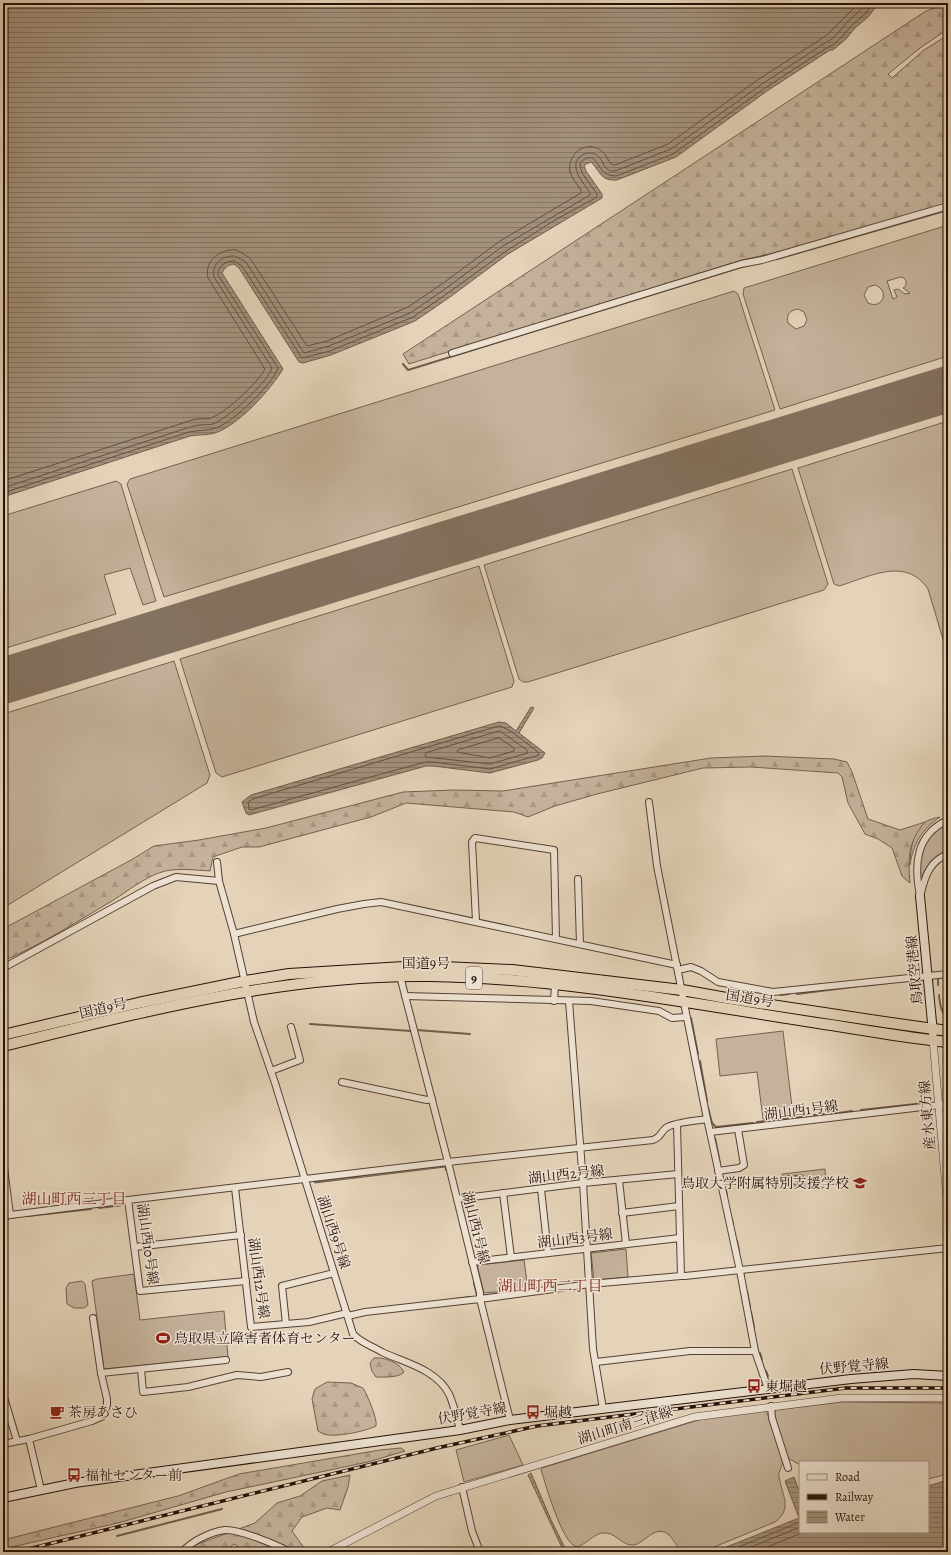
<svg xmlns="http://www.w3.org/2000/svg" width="951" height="1555" viewBox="0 0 951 1555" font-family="Alegreya,'Noto Serif JP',serif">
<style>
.grass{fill:#c4b29b;stroke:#746151;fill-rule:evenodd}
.forest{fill:url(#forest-firs);stroke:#746151}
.water{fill:url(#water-rules);stroke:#715d4d}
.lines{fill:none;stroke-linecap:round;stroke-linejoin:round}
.shore{stroke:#645042;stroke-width:1}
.stream{stroke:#715d4d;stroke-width:2}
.taxiway{stroke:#847260;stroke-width:18}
.runway{stroke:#847260;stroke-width:46}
.minor-casing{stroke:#554134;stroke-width:8}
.tertiary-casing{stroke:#554134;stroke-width:8}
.secondary-casing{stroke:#251007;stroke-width:10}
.trunk-casing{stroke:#251007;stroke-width:12}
.minor{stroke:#ede2d2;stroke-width:6}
.tertiary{stroke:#ede2d2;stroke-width:7}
.secondary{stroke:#ede2d2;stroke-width:8}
.trunk{stroke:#e4d3b9;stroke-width:10}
.rail-casing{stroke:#251007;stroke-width:3.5}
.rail{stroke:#ede2d2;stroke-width:2;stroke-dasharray:6;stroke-linecap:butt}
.labels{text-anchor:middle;stroke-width:3;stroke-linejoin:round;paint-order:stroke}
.shield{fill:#ede2d2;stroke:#614f44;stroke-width:1}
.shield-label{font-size:13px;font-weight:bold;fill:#251007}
.street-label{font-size:14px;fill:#251007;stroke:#ede2d2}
.poi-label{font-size:14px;fill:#251007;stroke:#ede2d2;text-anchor:start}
.neighbourhood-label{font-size:15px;fill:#7a1f14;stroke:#ede2d2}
</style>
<defs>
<pattern id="forest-firs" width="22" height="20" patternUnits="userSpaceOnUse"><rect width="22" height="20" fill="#c4b29b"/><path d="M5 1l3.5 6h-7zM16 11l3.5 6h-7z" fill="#a89884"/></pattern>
<pattern id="water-rules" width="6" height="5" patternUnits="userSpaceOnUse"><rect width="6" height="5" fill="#a3917c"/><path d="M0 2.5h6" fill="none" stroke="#857564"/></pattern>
</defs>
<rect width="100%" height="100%" fill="#e4d3b9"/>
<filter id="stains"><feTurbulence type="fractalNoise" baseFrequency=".005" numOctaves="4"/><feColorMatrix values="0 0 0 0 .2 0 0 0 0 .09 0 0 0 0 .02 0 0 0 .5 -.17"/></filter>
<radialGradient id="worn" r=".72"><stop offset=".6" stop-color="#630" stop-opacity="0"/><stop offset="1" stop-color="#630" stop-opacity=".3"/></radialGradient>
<g class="grass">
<path d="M948 225V356L780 409 743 294 744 288ZM901 277 904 278 906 281V286L903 288 910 293 905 294 898 289 894 290 897 297 893 299 887 281ZM875 285C890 290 883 310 868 303L864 295 868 287ZM798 309 804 312 807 320 804 326 796 329 788 323C786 315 790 310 798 309Z"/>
<path d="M734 291 738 294 775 410 164 597 127 484 130 479Z"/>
<path d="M948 421V656L928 589C906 556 869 577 839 586L834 584 798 468Z"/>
<path d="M792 469 828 584 824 590 528 682H523L519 679 484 565Z"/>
<path d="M116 481 121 484 156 601 143 605 130 568 104 575 116 614 3 649V516Z"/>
<path d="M479 566 514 681 512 687 222 777 216 773 180 659Z"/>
<path d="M174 661 210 775 207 783 3 908V714Z"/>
<path d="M940 817C922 829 913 844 910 865 910 851 913 828 927 821 931 819 935 818 940 817Z"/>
<path d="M948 823V850C934 855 925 866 921 880L919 879C920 854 922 835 948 823Z"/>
<path d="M783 1031 793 1115 763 1119 757 1072 720 1076 716 1039Z"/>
<path d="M825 1169 826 1187 812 1190 810 1186 784 1189 782 1174Z"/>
<path d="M626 1249 628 1277 594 1280 591 1253Z"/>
<path d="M524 1260 528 1289 484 1293 477 1265Z"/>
<path d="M134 1274 140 1320 224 1311 228 1357 104 1369 92 1281 97 1279Z"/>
<path d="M82 1281 85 1284 88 1305 84 1308H74L67 1304 66 1288 69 1283Z"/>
<path d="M841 1402 948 1403V1474L928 1479V1462H800V1465L788 1458 774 1416 775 1410Z"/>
<path d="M765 1411C771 1417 783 1451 783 1460 783 1466 778 1471 779 1477 782 1495 793 1509 775 1522L702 1552H682C677 1547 674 1540 669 1535 655 1523 645 1544 633 1545 622 1546 615 1531 602 1533 593 1535 586 1544 577 1547 562 1544 546 1485 541 1470L542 1468 702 1419Z"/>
<path d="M509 1435 523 1465 464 1482 456 1450Z"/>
</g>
<g class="forest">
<path d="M942 3H948V29L920 48 888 74 892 78 924 50 948 35V204L783 251 742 260 409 364 403 354 926 11 935 8Z"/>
<path d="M765 756 834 759 847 762 852 772 868 819 900 830 925 822C908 842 908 857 910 883L902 876 892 848 878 839 865 834 848 803 842 777 838 773 751 767 703 768 597 794 555 806 528 817 514 812 406 803 371 817 259 847H242L213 857 210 871C195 870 180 868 165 871 146 876 128 891 112 901 76 922 41 945 3 961V929L131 860 154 846 199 840 266 828 403 792 454 790 503 791 711 758Z"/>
<path d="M374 1358C384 1357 399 1362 404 1372 399 1378 384 1377 376 1377L372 1371 370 1363Z"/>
<path d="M327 1382 351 1383 363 1388C367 1394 378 1420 376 1426 367 1431 334 1438 324 1434 322 1434 320 1432 318 1431L312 1399 315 1389Z"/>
<path d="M401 1448 405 1451 368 1462 226 1492 118 1523 3 1549V1540L178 1496 239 1474 380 1450Z"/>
<path d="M350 1475 348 1487 340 1510 327 1508 302 1517 292 1531 307 1552H245L234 1544 224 1552H187L195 1545 255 1523 277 1503 300 1496 322 1481Z"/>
</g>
<g class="water">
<path d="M3 3H879L868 17 855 28 846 39 833 50H830L767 91 676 157 617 180C600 181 601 172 591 162L584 165 586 171 602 194V198L508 254 450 297 415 321 331 355 303 363 299 362 239 268 234 264C228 265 225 267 222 273L283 369C270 390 243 420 220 431 210 436 200 434 190 436L3 497Z"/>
<path d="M531 707 534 708 519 733 545 753 542 758 538 760 490 773 433 766H426L249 815 246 813 242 802 251 795 499 722 506 723 516 731Z"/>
<path d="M446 1165V1171L445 1167 315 1183 314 1182Z"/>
<path d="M803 1175 804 1184 783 1186V1176Z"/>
<path d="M531 1473 552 1522 567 1552H564L528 1475Z"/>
<path d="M794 1477 800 1493V1532H928V1486L948 1480V1552H714L799 1518 785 1481Z"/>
</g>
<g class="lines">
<g class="shore">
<path d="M3 481 186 422C190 421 194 419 198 419 203 418 208 420 213 417 228 411 258 382 265 369L208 278C204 260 221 248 237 250L250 258 307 346 327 341 408 307 442 284 500 241 581 193V190C577 184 572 179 570 172 567 157 581 142 597 148 604 151 607 158 611 164L615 165 668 144 759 79 827 35 859 3"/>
<path d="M3 488 187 428C191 427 196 425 200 425 205 424 209 426 215 423 229 417 267 383 272 368L214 277C211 263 224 255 235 256L246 262 304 353 329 346 410 313 445 289 503 246 590 195V193C584 183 574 174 576 162 580 154 591 149 599 157 602 160 603 165 606 168 609 171 612 171 615 171L671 149 762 84 825 43C836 38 840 30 848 21 855 15 861 10 867 3"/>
<path d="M3 493 189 432C198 430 207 431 216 428 233 422 272 385 278 368L218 275C218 265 226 261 234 261L242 266 302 358 330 351 413 317 448 293 506 251 555 220 597 197V194L582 173 580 164C582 159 588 157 593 158 602 167 601 176 616 176L673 154 765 88 828 47 833 45 843 36 852 25 865 14 873 3"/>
<path d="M499 726C508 727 530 746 538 752L539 755 490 769 433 762H425L251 810 249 809 248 802 253 799Z"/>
<path d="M500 731 527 750 528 753 490 764 426 757 425 755 426 753Z"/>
<path d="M499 738 514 748V751L490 758 457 752 458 750Z"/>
<path d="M726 1552 800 1522"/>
<path d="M739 1552 800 1527"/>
<path d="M755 1552 804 1532"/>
</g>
<g class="stream">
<path d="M777 259 948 210"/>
<path d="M403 364 408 370 745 266"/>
<path d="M938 985V978H941"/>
<path d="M863 986 888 983"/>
<path d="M797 994 860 986"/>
<path d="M780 995 789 994"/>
<path d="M939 995C940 1005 941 1012 948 1020"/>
<path d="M691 1018 698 1054"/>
<path d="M310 1024 411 1031"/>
<path d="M416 1030 470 1034"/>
<path d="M700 1061 707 1101"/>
<path d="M708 1108 712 1123 716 1127 753 1123"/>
<path d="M861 1110 925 1103"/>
<path d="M832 1114 852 1111"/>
<path d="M814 1115 824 1114"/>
<path d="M757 1122 806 1116"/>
<path d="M715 1138 720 1163"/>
<path d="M723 1177 727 1195"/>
<path d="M99 1208 123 1205"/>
<path d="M28 1216 91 1209"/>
<path d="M732 1219 733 1225"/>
<path d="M3 1220 14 1217"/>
<path d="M737 1241 739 1251"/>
<path d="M474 1283 477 1295"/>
<path d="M747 1291 750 1307"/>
<path d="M455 1299 470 1297"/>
<path d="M751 1312 754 1327"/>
<path d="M760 1353 762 1360"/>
<path d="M766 1371 768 1376"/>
<path d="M117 1536 222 1509"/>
</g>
<path class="taxiway" d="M940 391 948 390"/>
<path class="runway" d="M3 681 948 389"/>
<defs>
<g id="minor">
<path d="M452 353 741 264 762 260 948 206"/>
<path d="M649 802 657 866 707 1119"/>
<path d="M217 862 219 881 234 934 254 1022 275 1083 353 1334C361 1343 372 1346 382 1352 405 1363 436 1369 449 1394 454 1405 457 1418 460 1430"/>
<path d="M578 879 580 944"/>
<path d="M921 893C925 876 930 861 948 854"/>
<path d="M920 896C914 865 915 835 948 820"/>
<path d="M476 921 472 842 475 838 554 850 556 939"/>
<path d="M234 934 337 909 364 904 381 902 677 965"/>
<path d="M3 968 153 886 176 877 219 881"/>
<path d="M678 970 691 967 701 971 718 982 773 992 948 974"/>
<path d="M405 996 591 1001 659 1011 672 1018 686 1017"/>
<path d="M554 1001 555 984"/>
<path d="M569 1001 583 1183 593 1349 603 1409"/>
<path d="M271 1071 300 1060 291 1027"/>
<path d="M342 1082 427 1100 432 1099"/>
<path d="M677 1124 681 1276 590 1284 480 1299V1293L448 1162 653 1140C662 1137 660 1132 666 1128 674 1122 697 1121 707 1119L710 1132 948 1104"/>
<path d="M710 1132 740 1271 755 1351 768 1389"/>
<path d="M3 1160 10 1215"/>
<path d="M718 1171 739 1168 744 1165 738 1129"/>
<path d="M619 1180 626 1244"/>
<path d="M235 1188 251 1327 309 1322 347 1313"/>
<path d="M541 1189 548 1253"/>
<path d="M503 1193 511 1257"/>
<path d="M457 1199 583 1183 678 1174"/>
<path d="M622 1213 679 1206"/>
<path d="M3 1216 128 1200"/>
<path d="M135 1247 241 1235"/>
<path d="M472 1262 680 1238"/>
<path d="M681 1276H685L948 1248"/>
<path d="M246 1281 140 1291 128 1200 448 1162 400 976"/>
<path d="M348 1316 365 1312 480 1299 510 1420"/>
<path d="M286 1324 282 1286 334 1273"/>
<path d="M596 1362 690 1351H755"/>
<path d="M141 1369 143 1392 188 1387 237 1375 261 1377 288 1372"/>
<path d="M101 1373 226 1360"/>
<path d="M3 1394 17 1441"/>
<path d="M771 1406 772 1418 788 1468"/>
<path d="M29 1439 41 1490"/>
<path d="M3 1444 29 1439 92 1421 103 1416 107 1405V1399L101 1373 93 1318"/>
<path d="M462 1487 472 1531 480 1552"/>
<path d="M182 1552C192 1541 210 1532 225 1530 239 1529 277 1545 290 1552"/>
</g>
<g id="tertiary">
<path d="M933 1040 948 1211"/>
<path d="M328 1552 436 1496 694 1417 842 1398H948"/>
</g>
<g id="secondary">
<path d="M920 896 933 1033"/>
<path d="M3 1498 75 1483 460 1430 510 1420 851 1379 914 1374 948 1376"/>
</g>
<g id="trunk">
<path d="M3 1035 138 1003 245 981 289 974 420 966 512 970 682 990 732 999 884 1022 948 1031"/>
<path d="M3 1046C142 1012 284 974 429 976 562 978 693 1004 824 1024 865 1030 907 1038 948 1042"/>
</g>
</defs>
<use href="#minor" class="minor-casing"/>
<use href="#tertiary" class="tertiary-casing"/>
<use href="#secondary" class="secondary-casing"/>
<use href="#trunk" class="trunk-casing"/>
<use href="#minor" class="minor"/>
<use href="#tertiary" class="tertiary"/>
<use href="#secondary" class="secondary"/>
<use href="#trunk" class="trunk"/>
<defs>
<path id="rail" d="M16 1552 437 1448 537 1426 846 1388H948"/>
</defs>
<use href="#rail" class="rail-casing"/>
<use href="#rail" class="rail"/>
</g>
<defs>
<symbol id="school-bare" viewBox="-9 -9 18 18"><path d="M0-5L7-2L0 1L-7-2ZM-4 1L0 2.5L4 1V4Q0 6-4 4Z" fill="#8f2418" stroke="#ede2d2" stroke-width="2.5" paint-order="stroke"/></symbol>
<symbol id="stadium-bare" viewBox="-9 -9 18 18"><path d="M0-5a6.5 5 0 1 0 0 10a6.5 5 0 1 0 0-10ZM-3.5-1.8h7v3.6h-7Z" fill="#8f2418" stroke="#ede2d2" stroke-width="2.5" paint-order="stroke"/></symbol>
<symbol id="bus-bare" viewBox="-9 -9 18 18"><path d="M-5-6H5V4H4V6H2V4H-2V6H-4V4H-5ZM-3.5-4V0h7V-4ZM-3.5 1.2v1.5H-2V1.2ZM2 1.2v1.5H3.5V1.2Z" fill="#8f2418" stroke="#ede2d2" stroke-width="2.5" paint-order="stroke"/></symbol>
<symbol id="cafe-bare" viewBox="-9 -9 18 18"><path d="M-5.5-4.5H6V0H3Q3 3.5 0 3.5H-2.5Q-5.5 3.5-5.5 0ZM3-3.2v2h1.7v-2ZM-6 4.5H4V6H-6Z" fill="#8f2418" stroke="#ede2d2" stroke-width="2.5" paint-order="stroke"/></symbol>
</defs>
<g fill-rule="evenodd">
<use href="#school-bare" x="850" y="1173" width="20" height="20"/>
<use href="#stadium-bare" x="153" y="1328" width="20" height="20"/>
<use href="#bus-bare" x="744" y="1376" width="20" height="20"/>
<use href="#cafe-bare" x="47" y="1402" width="20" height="20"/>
<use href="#bus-bare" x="523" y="1402" width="20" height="20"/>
<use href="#bus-bare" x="64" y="1465" width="20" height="20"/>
</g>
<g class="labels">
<rect class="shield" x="466" y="967" width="16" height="22" rx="3"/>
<g class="shield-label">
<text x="474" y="983">9</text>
</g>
<g class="street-label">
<text x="426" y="968">国道9号</text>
<text transform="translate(914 970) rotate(-95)" y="5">鳥取空港線</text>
<text transform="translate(750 998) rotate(9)" y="5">国道9号</text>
<text transform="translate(103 1008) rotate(-13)" y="5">国道9号</text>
<text transform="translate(801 1110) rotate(-7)" y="5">湖山西1号線</text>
<text transform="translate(927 1115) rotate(-95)" y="5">産水東方線</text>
<text transform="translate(566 1174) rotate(-6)" y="5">湖山西2号線</text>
<text transform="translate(476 1227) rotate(76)" y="5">湖山西1号線</text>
<text transform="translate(334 1232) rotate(72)" y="5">湖山西9号線</text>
<text transform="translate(575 1238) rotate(-7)" y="5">湖山西3号線</text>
<text transform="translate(148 1244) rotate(82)" y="5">湖山西10号線</text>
<text transform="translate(259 1278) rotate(82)" y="5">湖山西12号線</text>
<text transform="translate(854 1366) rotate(-5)" y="5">伏野覚寺線</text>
<text transform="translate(472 1413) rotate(-10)" y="5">伏野覚寺線</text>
<text transform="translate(625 1425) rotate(-17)" y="5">湖山町南三津線</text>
</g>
<g class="poi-label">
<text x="849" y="1188" text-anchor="end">鳥取大学附属特別支援学校</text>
<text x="174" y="1343">鳥取県立障害者体育センター</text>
<text x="765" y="1391">東堀越</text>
<text x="68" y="1417">茶房あさひ</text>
<text x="544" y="1417">堀越</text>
<text x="85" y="1480">福祉センター前</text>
</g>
<g class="neighbourhood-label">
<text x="74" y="1204">湖山町西三丁目</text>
<text x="550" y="1291">湖山町西二丁目</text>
</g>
</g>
<rect width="951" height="1555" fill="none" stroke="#e4d3b9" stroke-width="16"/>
<rect x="4" y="4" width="943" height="1547" fill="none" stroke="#251007" stroke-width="2"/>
<rect x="8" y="8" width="935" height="1539" fill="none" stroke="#251007"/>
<rect x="799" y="1461" width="130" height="72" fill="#ede2d2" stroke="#9d8e81"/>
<rect x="807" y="1474" width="20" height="6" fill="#ede2d2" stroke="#9d8e81"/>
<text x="835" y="1481" font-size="12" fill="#251007">Road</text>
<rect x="807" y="1494" width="20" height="6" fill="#251007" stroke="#9d8e81"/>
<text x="835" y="1501" font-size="12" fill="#251007">Railway</text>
<rect x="807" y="1511" width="20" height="12" fill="url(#water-rules)" stroke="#9d8e81"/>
<text x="835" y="1521" font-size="12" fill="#251007">Water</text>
<rect width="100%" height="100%" filter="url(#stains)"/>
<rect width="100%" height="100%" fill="url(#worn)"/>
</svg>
